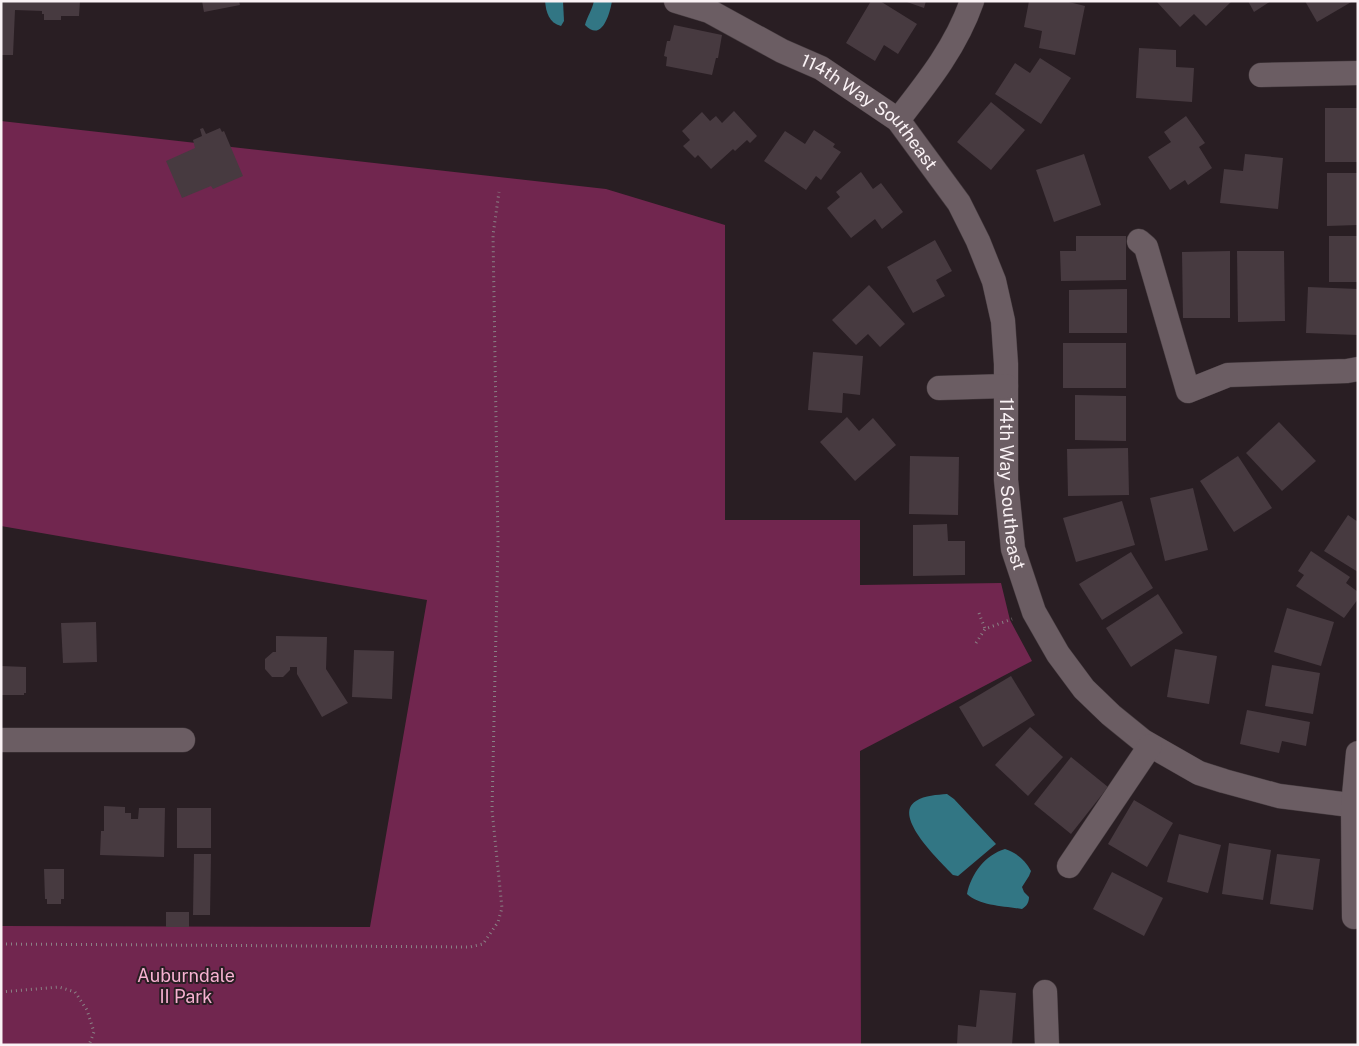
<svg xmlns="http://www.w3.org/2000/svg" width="1359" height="1046" viewBox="0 0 1359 1046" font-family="'Public Sans',sans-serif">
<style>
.green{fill:#71264f}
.water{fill:#327684}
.building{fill:#473a40}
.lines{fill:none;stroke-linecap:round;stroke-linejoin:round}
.minor-casing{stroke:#453b3f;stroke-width:25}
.path{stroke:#8a8185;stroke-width:3;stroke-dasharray:1 4;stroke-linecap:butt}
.minor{stroke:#6b5d63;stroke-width:24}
.labels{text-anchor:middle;stroke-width:4;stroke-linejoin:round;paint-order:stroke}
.street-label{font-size:18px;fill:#faf2f5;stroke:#291e23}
.park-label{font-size:18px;fill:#f6b2d1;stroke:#291e23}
</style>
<rect width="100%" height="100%" fill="#291e23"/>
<path class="green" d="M1 121 606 189 725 225V520H860V585L1001 583 1010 620 1032 661 860 751 861 1045H1V926L370 927 427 600 1 526Z"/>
<g class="water">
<path d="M545 1H563L564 21 561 26C549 23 546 12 545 1Z"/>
<path d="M594 1H612C610 13 602 43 585 25 587 17 592 10 594 1Z"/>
<path d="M947 794 954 799 996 844 958 876 953 875C942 863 891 816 916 801 925 795 937 795 947 794Z"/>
<path d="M1005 849C1016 852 1026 861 1031 871L1029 876 1022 887 1024 892 1029 897C1029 902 1027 906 1022 909 1004 906 980 906 967 894 971 874 985 855 1005 849Z"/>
</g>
<g class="building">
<path d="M1 1H80L79 16H61V20H44V14H42V11L15 10 13 55H1Z"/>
<path d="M202 1H239L240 5 204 12Z"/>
<path d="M871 1H880L917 24 898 54 884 45 875 61 846 43Z"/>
<path d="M904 1H926L924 8Z"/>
<path d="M1029 1H1065L1085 6 1075 55 1039 48 1042 31 1024 27Z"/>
<path d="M1158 1H1232L1206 26 1194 14 1180 27 1157 2Z"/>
<path d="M1248 1H1271L1254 12Z"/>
<path d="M1305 1H1353L1317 22Z"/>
<path d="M674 25 722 35 718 58H716L712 75 666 66 667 57 664 56 667 41H670Z"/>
<path d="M1139 48 1176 50V67L1194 68 1192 102 1136 98Z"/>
<path d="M1040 58 1071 78 1041 124 995 94 1015 63 1030 73Z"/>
<path d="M991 102 1025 130 991 170 957 142Z"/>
<rect x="1325" y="108" width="33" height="54"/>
<path d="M734 111 757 136 750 143 747 140 735 151 733 149 711 169 698 155 695 158 683 146 690 140 682 131 702 112 710 121 716 116 722 123Z"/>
<path d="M1186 116 1205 143 1199 147 1212 168 1188 185 1185 180 1170 190 1148 157 1171 142 1164 132Z"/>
<path d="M203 128 206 134 220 128 222 132 224 131 243 176 213 189 211 186 182 198 166 161 195 148 193 140 202 136 200 129Z"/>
<path d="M814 130 835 144 833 147 841 152 821 180 816 176 806 190 764 161 785 131 805 144Z"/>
<path d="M1084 154 1101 205 1054 222 1036 170Z"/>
<path d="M1245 154 1283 158 1278 209 1220 203 1224 169 1243 171Z"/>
<path d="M861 172 873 189 881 183 903 212 882 229 875 219 851 238 827 208 840 197 836 192Z"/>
<path d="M1327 173H1358V225L1327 226Z"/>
<path d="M1076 236H1126V280L1061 281 1060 251H1076Z"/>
<rect x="1329" y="236" width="29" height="46"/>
<path d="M935 240 952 271 936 280 945 296 913 313 887 267Z"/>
<path d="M1230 251V318H1183L1182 252Z"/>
<path d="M1237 251H1284L1285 321 1238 322Z"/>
<path d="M869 285 905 324 880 347 868 334 856 345 832 320Z"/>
<path d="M1308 287 1358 289V335L1306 333Z"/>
<path d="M1127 289V333H1069V290Z"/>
<rect x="1063" y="343" width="63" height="45"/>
<path d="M813 352 863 356 860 395 843 393 842 413 808 410Z"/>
<path d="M1075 395 1126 396V441L1075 440Z"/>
<path d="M847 417 859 431 873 418 896 445 855 481 820 442Z"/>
<path d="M1279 422 1316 461 1282 491 1246 453Z"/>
<path d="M1128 448 1129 495 1068 496 1067 449Z"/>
<path d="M910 456 959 457 958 515 909 514Z"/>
<path d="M1238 456 1272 508 1234 532 1200 481Z"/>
<path d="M1193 488 1208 550 1165 561 1150 498Z"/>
<path d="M1122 501 1135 545 1076 562 1063 518Z"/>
<path d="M1348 515 1358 522V572L1324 551Z"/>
<path d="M947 524 948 541H965V575L913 576V525Z"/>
<path d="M1311 551 1350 577 1346 583 1358 592V599L1344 618 1296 586 1304 575 1298 571Z"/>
<path d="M1131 552 1153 588 1102 620 1079 584Z"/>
<path d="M1158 594 1183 633 1131 667 1106 628Z"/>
<path d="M1287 608 1334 622 1321 666 1274 652Z"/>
<path d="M96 622 97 662 63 663 61 623Z"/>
<path d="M276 636 327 637 326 669 348 703 322 717 297 674V667H290V670L283 677H272L265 669V659L273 652H276Z"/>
<path d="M1175 649 1217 656 1209 704 1167 697Z"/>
<path d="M354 650 394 651 392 699 352 697Z"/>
<path d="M1272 665 1320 673 1313 714 1265 706Z"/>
<path d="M1 666 26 667V693H24V695H1Z"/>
<path d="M1011 676 1035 715 983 747 959 707Z"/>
<path d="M1247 710 1310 722 1306 746 1282 741 1279 753 1240 744Z"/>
<path d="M1030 727 1063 757 1028 796 995 765Z"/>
<path d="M1071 757 1108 787 1071 834 1034 804Z"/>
<path d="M1134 800 1173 823 1147 867 1108 844Z"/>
<path d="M104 806 125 807V813H131V819H138L139 808H165L164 857 100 855 101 831H104Z"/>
<rect x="177" y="808" width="34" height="40"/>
<path d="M1179 834 1221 845 1208 893 1167 882Z"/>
<path d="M1229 843 1271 850 1263 900 1222 894Z"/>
<path d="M194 854H211L210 915H193Z"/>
<path d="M1277 854 1320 859 1313 910 1270 904Z"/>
<path d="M44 869H64V899H61V904H47V899H45Z"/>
<path d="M1112 872 1163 898 1144 936 1093 909Z"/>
<rect x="166" y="912" width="23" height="15"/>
<path d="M980 990 1016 993 1012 1045H957L958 1025 976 1027Z"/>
</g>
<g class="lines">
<defs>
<g id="minor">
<path id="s1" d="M676 1 709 11 782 51 821 68 898 120 959 203 978 241 994 281 1003 321 1006 364V480L1013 549 1034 612 1058 654 1084 689 1111 715 1143 741 1199 773 1224 781 1279 796 1358 806"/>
<path d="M1261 75 1358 73"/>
<path d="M898 120C927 83 956 47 972 1"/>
<path d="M1139 241 1146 247 1188 391 1228 375 1347 371 1358 369"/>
<path d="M939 388 1006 386"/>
<path d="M1 740H183"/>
<path d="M1069 866 1150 746"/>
<path d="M1354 917 1353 806 1358 753"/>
<path d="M1045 992 1047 1045"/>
</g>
</defs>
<use href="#minor" class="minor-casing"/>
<g class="path">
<path d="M979 613 985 629"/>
<path d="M976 643 985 629 1012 619"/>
<path d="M1 944 470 947 483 944 498 922 502 908 492 810 498 542 493 235 499 192"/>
<path d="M1 992 59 987 75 992 87 1010 94 1032 89 1045"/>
</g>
<use href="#minor" class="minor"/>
</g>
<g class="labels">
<g class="street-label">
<text dy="6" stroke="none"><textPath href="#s1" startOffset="226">114th Way Southeast</textPath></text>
<text dy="6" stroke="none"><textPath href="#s1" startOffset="646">114th Way Southeast</textPath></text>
</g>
<g class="park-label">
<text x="186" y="982">Auburndale<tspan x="186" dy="21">II Park</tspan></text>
</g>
</g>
<rect width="1359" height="1046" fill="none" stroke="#faf2f5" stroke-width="5"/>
</svg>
